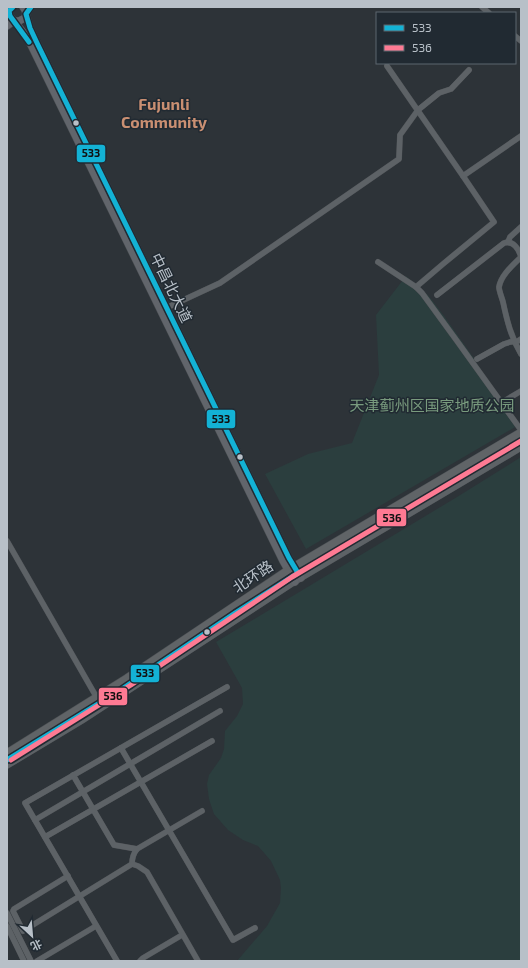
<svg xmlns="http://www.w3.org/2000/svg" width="528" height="968" viewBox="0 0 528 968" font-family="'Exo 2','Noto Sans SC',sans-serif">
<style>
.green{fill:#2b3e3e}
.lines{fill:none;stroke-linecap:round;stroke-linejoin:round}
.minor-casing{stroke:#4b4f53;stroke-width:6}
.secondary-casing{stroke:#4b4f53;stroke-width:8}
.trunk-casing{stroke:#4a4f53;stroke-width:10}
.minor{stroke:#5d6266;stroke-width:5.5}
.secondary{stroke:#61656b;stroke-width:7}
.trunk{stroke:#606467;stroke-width:9}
.bus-1-casing{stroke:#212a32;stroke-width:8}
.bus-2-casing{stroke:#212a32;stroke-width:8}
.bus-1{stroke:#13b2d5;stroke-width:5}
.bus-2{stroke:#fe7a93;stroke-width:5}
.bus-dot{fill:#b8c0c8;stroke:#212a32;stroke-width:1.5}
.labels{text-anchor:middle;stroke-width:3;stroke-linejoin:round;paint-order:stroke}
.street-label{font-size:15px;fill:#b8c0c8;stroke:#212a32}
.park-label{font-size:15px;fill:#799b7e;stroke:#212a32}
.neighbourhood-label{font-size:16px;font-weight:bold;fill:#c98f72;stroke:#212a32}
.line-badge{stroke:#212a32;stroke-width:1.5}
.pale-badge-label{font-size:11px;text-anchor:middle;font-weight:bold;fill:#111}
</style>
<rect width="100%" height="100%" fill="#2d3338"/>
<g class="green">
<path d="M406 276 428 295 444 316 473 357 517 426 306 549 265 474 308 454 352 443 379 375 376 315Z"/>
<path d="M521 457V961H237L267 926 280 903 281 888 280 880 271 861 265 854 258 846 243 840 228 830 214 814 209 799 207 784 209 775 221 758 224 749 225 731 237 716 243 704 242 688 216 642 457 497Z"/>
</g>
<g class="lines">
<defs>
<g id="minor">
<path d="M482 7 489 13"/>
<path d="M515 36 521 41"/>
<path d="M387 66 463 176 494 222 443 264 416 287"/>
<path d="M463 176 521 136"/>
<path d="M508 242 510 237 521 227"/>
<path d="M521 257C513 265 501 275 499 287 499 291 502 298 503 302 507 321 511 337 521 354"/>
<path d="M378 262 416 287 422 293 457 341 521 430"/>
<path d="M437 295 504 243C513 240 519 249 521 257"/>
<path d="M164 309 220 283 399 159 400 135 418 110 439 93 451 89 469 70"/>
<path d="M477 359 504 344 510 342 518 341 521 339"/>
<path d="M506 400 521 391"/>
<path d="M7 541 97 698"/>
<path d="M121 748 233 940 255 928"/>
<path d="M7 766 82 721 295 582 521 448"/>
<path d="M73 775 114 845 137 849"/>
<path d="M35 820 220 711"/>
<path d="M45 837 212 741"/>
<path d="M132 864C132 858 133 854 137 849L202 811"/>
<path d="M68 876 14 909 13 911 23 931 132 864 138 866 147 872 198 961"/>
<path d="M7 913 31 961"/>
<path d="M7 926 24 961"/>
<path d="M37 961 96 926"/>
<path d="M117 961 25 803 227 687"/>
<path d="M140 961 143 958 182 935"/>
</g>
<g id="secondary">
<path d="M8 7 10 16 23 32 31 45 283 561 295 582"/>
<path d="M23 7 25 10 30 28 38 45 289 558 301 578"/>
<path d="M7 26 14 21H19L25 18 26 14 31 7"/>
</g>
<g id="trunk">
<path d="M263 595 305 568 521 441"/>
<path d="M7 754 127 679 288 571 521 433"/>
</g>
</defs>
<use href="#minor" class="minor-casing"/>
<use href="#secondary" class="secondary-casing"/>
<use href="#trunk" class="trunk-casing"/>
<use href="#minor" class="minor"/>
<use href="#secondary" class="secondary"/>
<use href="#trunk" class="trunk"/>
<defs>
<g id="bus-1">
<path d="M13 7 9 11 10 16 29 42"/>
<path d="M7 760 116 693 235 613 298 573 289 558 38 45 30 28 26 14 31 7"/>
</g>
<path id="bus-2" d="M11 760 131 685 292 577 521 441"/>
</defs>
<use href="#bus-1" class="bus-1-casing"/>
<use href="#bus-2" class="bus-2-casing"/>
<use href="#bus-1" class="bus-1"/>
<use href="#bus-2" class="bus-2"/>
</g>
<g class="bus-dot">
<circle cx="76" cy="123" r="3.5"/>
<circle cx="240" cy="457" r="3.5"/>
<circle cx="207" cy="632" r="3.5"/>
</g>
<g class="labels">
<g class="street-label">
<text transform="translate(171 288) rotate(64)" y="5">中昌北大道</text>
<text transform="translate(253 577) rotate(-34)" y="5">北环路</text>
</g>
<g class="park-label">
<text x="432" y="411">天津蓟州区国家地质公园</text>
</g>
<g class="neighbourhood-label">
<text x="164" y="110">Fujunli<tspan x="164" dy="18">Community</tspan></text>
</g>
</g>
<g class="line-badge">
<rect x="76" y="144" width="30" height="19" rx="4" fill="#13b2d5"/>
<rect x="206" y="409" width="30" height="20" rx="4" fill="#13b2d5"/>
<rect x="376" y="508" width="31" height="19" rx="4" fill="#fe7a93"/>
<rect x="130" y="664" width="30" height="19" rx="4" fill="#13b2d5"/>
<rect x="98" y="687" width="30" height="19" rx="4" fill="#fe7a93"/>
</g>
<g class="pale-badge-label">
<text x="91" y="157">533</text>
<text x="221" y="423">533</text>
<text x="392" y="522">536</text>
<text x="145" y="677">533</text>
<text x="113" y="700">536</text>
</g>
<rect width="528" height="968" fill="none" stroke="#b8c0c8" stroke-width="16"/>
<rect x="376" y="12" width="140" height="52" fill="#212a32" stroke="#5d666e"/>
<rect x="384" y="25" width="20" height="6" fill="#13b2d5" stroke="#5d666e"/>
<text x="412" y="32" font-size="12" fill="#b8c0c8">533</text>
<rect x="384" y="45" width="20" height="6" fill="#fe7a93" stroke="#5d666e"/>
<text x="412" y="52" font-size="12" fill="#b8c0c8">536</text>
<g transform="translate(32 936) rotate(154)" stroke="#212a32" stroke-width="3" paint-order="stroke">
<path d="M0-3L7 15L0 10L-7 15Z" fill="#b8c0c8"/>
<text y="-6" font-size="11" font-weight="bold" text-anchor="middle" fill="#b8c0c8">北</text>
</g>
</svg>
